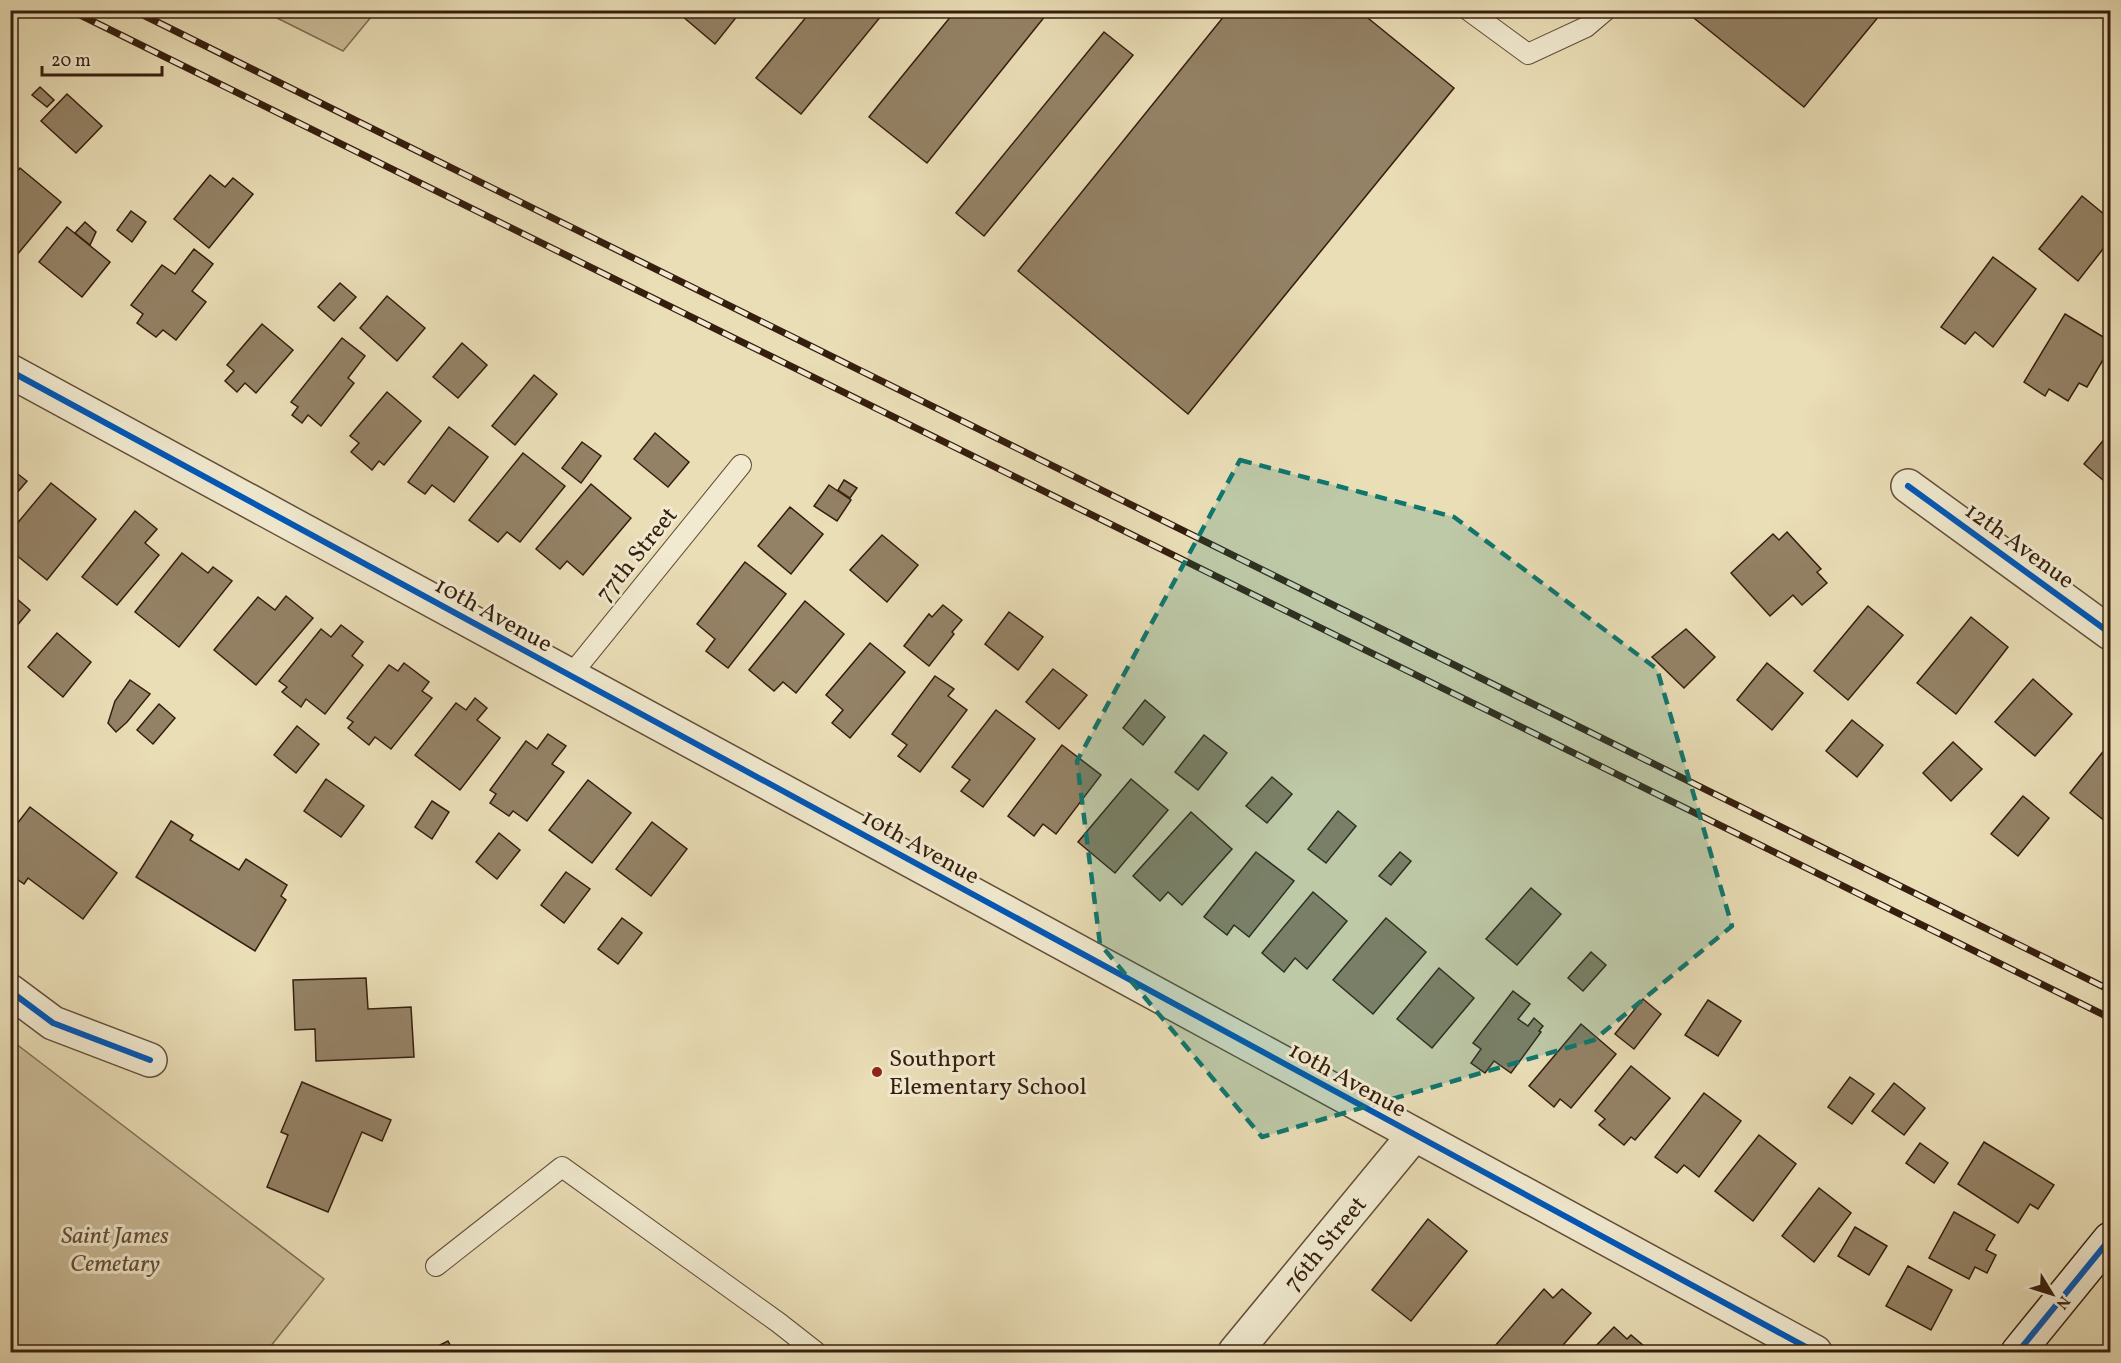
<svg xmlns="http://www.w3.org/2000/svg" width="2121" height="1363" viewBox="0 0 2121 1363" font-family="Vollkorn,serif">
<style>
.green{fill:#cbbd9a;stroke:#806e54;stroke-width:1.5}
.building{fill:#948266;stroke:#361e0e;stroke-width:1.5}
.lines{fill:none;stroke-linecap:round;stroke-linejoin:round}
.lane-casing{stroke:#634e38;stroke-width:22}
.street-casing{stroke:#634e38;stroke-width:36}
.secondary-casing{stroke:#361e0e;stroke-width:36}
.lane{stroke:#f1ead0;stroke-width:20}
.street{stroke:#f1ead0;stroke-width:33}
.secondary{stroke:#f1ead0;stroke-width:33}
.rail-casing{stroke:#361e0e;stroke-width:7}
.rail{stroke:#f1ead0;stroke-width:4.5;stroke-dasharray:14;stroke-linecap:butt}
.cycleway-casing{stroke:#f1ead0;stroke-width:10}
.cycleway{stroke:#0057b8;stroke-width:6}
.marked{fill:#0f766e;fill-opacity:0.2;stroke:#0f766e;stroke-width:4.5;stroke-dasharray:12 8;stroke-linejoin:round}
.poi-dot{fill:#8f2418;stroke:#f1ead0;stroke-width:2}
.labels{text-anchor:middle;stroke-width:6;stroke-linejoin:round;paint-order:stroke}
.street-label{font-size:24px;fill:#361e0e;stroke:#f1ead0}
.poi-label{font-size:24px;fill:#361e0e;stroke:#f1ead0;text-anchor:start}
.park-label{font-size:24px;font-style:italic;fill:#634e38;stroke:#f1ead0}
</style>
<rect width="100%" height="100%" fill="#eadeb7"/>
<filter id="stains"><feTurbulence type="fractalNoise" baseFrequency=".00333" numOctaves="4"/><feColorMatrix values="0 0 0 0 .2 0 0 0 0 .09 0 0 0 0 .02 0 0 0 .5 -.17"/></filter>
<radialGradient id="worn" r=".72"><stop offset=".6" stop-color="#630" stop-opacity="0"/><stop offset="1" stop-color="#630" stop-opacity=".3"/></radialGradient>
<g class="green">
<path d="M263 11H376L343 51Z"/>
<path d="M11 1040 324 1279 266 1352H11Z"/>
</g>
<g class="building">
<path d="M675 10H742L715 44Z"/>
<path d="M812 10H886L801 114 756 78Z"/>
<path d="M956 10H1050L927 163 869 117Z"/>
<path d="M1229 10H1358L1454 88 1188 414 1018 271Z"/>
<path d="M1684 10H1884L1804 107Z"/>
<path d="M1104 32 1133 55 984 236 956 213Z"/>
<path d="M40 87 54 100 47 107 32 95Z"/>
<path d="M67 94 102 126 76 153 41 121Z"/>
<path d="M20 168 61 202 11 262 10 180Z"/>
<path d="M210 175 225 187 233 178 253 194 209 248 174 219Z"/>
<path d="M2082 196 2110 219V240L2078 281 2039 249Z"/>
<path d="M131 211 146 222 132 242 117 230Z"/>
<path d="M85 222 96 232 90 245 75 233Z"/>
<path d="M67 227 110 262 82 297 39 262Z"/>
<path d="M194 249 213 264 192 291 206 302 176 340 163 330 156 337 137 323 143 314 131 305 162 265 175 274Z"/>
<path d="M1993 257 2036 289 1993 347 1975 332 1965 344 1941 327Z"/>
<path d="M340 283 356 297 334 321 318 307Z"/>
<path d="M387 296 425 328 397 361 360 328Z"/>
<path d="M2065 314 2110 341V348L2087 387 2079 383 2068 401 2049 389 2045 396 2024 382Z"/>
<path d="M262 324 293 350 256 393 245 383 237 392 225 381 234 371 227 365Z"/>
<path d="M342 338 365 356 348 378 354 383 321 426 308 415 302 423 292 415 298 407 291 402Z"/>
<path d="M462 343 487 365 458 398 433 377Z"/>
<path d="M534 375 557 394 515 445 492 426Z"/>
<path d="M387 392 421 421 384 465 379 461 372 470 351 452 359 443 350 436Z"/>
<path d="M449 427 488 457 454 502 432 485 425 494 408 482Z"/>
<path d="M2110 432V486L2084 464Z"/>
<path d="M655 433 689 462 668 487 634 459Z"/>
<path d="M582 442 601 456 581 483 562 468Z"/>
<path d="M523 453 565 486 520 542 507 532 498 542 469 520Z"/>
<path d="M10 468 27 481 10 501Z"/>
<path d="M844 480 857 488 850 498 838 490Z"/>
<path d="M51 483 96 519 47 580 10 550V532Z"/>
<path d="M591 484 631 518 583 575 567 561 560 569 536 549Z"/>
<path d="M829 485 851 500 837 521 814 506Z"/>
<path d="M790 507 823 534 791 574 758 546Z"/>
<path d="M135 511 157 529 145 543 159 555 117 605 82 577Z"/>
<path d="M1787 532 1821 569 1817 572 1827 583 1802 605 1793 595 1770 616 1731 573 1773 534 1779 540Z"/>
<path d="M882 535 918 565 887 602 850 570Z"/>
<path d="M182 553 208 573 213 567 232 581 179 647 135 612Z"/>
<path d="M745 562 786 594 728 668 706 651 715 639 697 624Z"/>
<path d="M10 593 30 610 10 634Z"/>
<path d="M286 596 313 618 256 685 214 650 258 597 275 610Z"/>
<path d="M805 601 844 634 796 693 783 682 774 691 749 670Z"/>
<path d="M943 605 962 620 952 632 954 634 929 666 904 646 929 614 932 617Z"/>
<path d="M1868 606 1903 635 1848 700 1814 671Z"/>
<path d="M1009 612 1043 637 1018 670 985 644Z"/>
<path d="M1971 617 2008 647 1956 714 1917 683Z"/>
<path d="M341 625 363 642 352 656 363 665 325 714 306 699 301 707 282 692 287 687 279 681 321 629 331 637Z"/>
<path d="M1686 629 1715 657 1684 688 1652 657Z"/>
<path d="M57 633 91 662 63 697 28 667Z"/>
<path d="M870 643 905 672 850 738 832 723 843 710 826 695Z"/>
<path d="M404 663 429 682 422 691 432 698 391 749 375 737 369 745 348 728 353 722 347 718 389 665 398 671Z"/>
<path d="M1767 663 1803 693 1772 730 1737 700Z"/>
<path d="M1053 669 1087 695 1059 729 1026 702Z"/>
<path d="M935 676 954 689 948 696 967 710 920 772 898 756 907 745 892 734Z"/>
<path d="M2033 679 2072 714 2035 756 1995 722Z"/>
<path d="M130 680 150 694 127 722 116 732 108 723 115 701Z"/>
<path d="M475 698 487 708 477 720 500 738 460 790 415 755 456 703 466 710Z"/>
<path d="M1145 700 1165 717 1143 745 1123 728Z"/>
<path d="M159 704 175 718 153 744 137 730Z"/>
<path d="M996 710 1035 739 983 807 961 791 970 780 952 767Z"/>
<path d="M1852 720 1883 745 1857 777 1826 751Z"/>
<path d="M297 726 319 744 296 773 274 755Z"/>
<path d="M548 734 566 746 552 764 564 772 527 821 513 811 509 816 490 803 496 794 490 790 526 741 537 749Z"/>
<path d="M1204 735 1227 753 1198 790 1175 772Z"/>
<path d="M1953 742 1982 769 1951 801 1923 773Z"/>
<path d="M2110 743V817L2106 822 2070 793Z"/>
<path d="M1062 745 1101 775 1056 834 1043 824 1034 836 1008 816Z"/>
<path d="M1272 777 1292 794 1267 823 1246 806Z"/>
<path d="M326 779 364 806 341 837 304 811Z"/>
<path d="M1131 779 1168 810 1115 873 1078 842Z"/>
<path d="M588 780 631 813 592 863 549 830Z"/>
<path d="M2023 796 2049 818 2018 856 1991 834Z"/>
<path d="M432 801 449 812 432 839 415 827Z"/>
<path d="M30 807 117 873 83 919 28 878 24 884 10 874V833Z"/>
<path d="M1338 811 1356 826 1326 863 1308 849Z"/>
<path d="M1191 812 1232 849 1182 905 1168 892 1160 901 1133 876Z"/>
<path d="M171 821 193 835 190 840 239 870 246 859 287 885 281 896 286 900 255 951 136 877Z"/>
<path d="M652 822 687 849 651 896 616 869Z"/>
<path d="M499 833 520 850 497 879 476 862Z"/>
<path d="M1256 852 1294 881 1249 937 1234 925 1227 935 1204 917Z"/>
<path d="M1400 852 1411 861 1391 885 1379 876Z"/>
<path d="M566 872 590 889 564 923 541 905Z"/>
<path d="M1531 888 1561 914 1517 965 1486 939Z"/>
<path d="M1313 892 1347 921 1307 969 1295 958 1284 972 1262 953Z"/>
<path d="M622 918 642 933 618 964 598 949Z"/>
<path d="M1386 918 1426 952 1373 1014 1333 980Z"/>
<path d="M1591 952 1606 965 1583 991 1568 978Z"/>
<path d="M1439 968 1474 998 1432 1048 1397 1019Z"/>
<path d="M366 978 368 1009 411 1007 414 1057 316 1061 315 1029 295 1030 293 980Z"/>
<path d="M1513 991 1530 1004 1518 1019 1528 1026 1534 1018 1543 1026 1539 1031 1541 1032 1511 1073 1494 1061 1485 1073 1471 1063 1481 1049 1473 1043Z"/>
<path d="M1643 999 1661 1014 1634 1049 1615 1034Z"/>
<path d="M1708 1000 1741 1021 1718 1056 1685 1035Z"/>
<path d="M1581 1024 1616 1054 1571 1108 1560 1099 1554 1107 1529 1086Z"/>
<path d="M1631 1066 1670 1098 1635 1140 1631 1137 1624 1145 1599 1125 1605 1119 1595 1111Z"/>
<path d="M1850 1077 1874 1094 1852 1124 1828 1107Z"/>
<path d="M302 1082 391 1120 382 1141 362 1132 328 1212 267 1187 288 1135 281 1132Z"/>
<path d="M1894 1083 1925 1108 1904 1135 1872 1111Z"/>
<path d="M1704 1093 1741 1121 1699 1177 1684 1165 1677 1173 1655 1157Z"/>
<path d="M1759 1135 1796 1164 1753 1221 1715 1191Z"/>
<path d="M1984 1142 2054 1185 2038 1209 2030 1204 2018 1223 1958 1184Z"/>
<path d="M1920 1143 1948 1163 1934 1183 1906 1163Z"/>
<path d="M1819 1188 1851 1213 1814 1262 1782 1236Z"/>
<path d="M1954 1212 1995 1235 1986 1250 1996 1255 1987 1273 1975 1267 1969 1279 1929 1258Z"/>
<path d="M1428 1219 1467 1251 1411 1321 1372 1290Z"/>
<path d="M1855 1227 1887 1246 1869 1275 1838 1256Z"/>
<path d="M1908 1266 1952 1290 1931 1330 1886 1306Z"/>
<path d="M1544 1289 1553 1298 1562 1289 1591 1313 1557 1352H1501L1494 1347Z"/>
<path d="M1614 1327 1627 1339 1631 1335 1651 1352H1590Z"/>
<path d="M448 1341 454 1352H426Z"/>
</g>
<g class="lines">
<defs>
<g id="lane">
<path d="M1468 10 1528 54 1586 27 1606 10"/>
<path d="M570 676 741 465"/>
<path d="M436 1266 562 1167 779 1323 816 1352"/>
</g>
<g id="street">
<path d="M10 371 1815 1352"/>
<path d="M1908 486 2110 633"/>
<path d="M10 991 53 1023 150 1060"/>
<path id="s1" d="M1235 1352 1414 1135"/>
</g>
<path id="secondary" d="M2018 1352 2110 1239"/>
</defs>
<use href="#lane" class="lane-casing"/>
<use href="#street" class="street-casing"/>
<use href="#secondary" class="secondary-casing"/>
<use href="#lane" class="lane"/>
<use href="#street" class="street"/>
<use href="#secondary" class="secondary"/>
<defs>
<g id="rail">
<path d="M70 10 2110 1018"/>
<path d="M133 10 2110 990"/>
</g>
</defs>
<use href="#rail" class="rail-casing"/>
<use href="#rail" class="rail"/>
<defs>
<g id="cycleway">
<path d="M10 371 1815 1352"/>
<path d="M1908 486 2110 633"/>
<path d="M10 991 53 1023 150 1060"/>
<path d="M2018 1352 2110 1239"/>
</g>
</defs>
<use href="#cycleway" class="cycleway-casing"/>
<use href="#cycleway" class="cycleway"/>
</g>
<path class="marked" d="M1240 460 1454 517 1657 669 1732 926 1594 1040 1262 1137 1100 944 1077 761Z"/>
<circle class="poi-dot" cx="877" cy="1072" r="6"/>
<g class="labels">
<g class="street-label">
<text transform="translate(2020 545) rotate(36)" y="8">12th Avenue</text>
<text transform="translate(636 554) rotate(-51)" y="8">77th Street</text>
<text transform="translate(494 614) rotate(29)" y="8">10th Avenue</text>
<text transform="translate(921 846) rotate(29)" y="8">10th Avenue</text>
<text transform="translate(1348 1079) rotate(29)" y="8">10th Avenue</text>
<text dy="8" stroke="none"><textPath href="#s1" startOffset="141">76th Street</textPath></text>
</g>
<g class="poi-label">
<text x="889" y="1066">Southport<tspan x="889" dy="28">Elementary School</tspan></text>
</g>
<g class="park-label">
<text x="115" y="1243">Saint James<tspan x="115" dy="28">Cemetary</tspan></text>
</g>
</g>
<rect width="2121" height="1363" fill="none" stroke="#eadeb7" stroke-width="36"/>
<rect x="12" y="12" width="2097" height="1339" fill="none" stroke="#361e0e" stroke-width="3"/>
<rect x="18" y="18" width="2085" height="1327" fill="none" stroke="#361e0e" stroke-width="1.5"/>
<g transform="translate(2052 1294) rotate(128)" stroke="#f1ead0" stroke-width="4.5" paint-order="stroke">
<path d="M0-4.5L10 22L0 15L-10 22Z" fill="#361e0e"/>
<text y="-9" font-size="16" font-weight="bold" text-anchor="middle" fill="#361e0e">N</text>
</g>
<path d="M42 66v9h120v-9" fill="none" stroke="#361e0e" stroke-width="3"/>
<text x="51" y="66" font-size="18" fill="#361e0e" stroke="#f1ead0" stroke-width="4.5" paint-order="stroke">20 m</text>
<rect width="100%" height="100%" filter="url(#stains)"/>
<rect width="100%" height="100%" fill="url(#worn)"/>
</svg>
